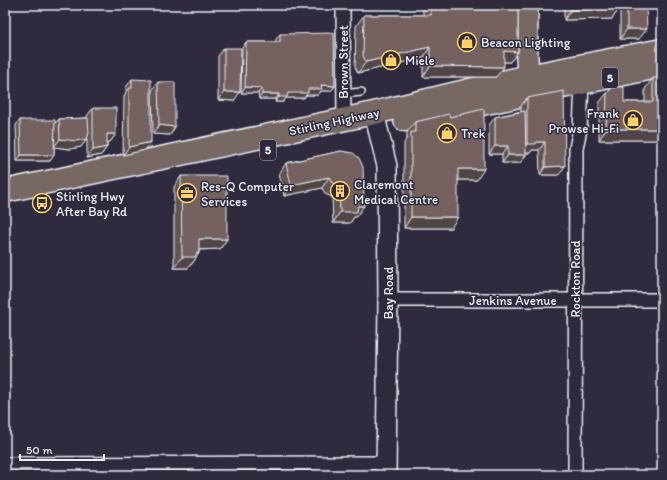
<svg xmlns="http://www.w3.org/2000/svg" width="667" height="480" viewBox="0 0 667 480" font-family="Itim,sans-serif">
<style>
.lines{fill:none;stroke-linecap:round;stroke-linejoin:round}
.lane-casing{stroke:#e8f1f8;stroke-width:10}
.street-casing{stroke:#e8f1f8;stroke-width:16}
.secondary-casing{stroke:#e8f1f8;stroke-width:22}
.primary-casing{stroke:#e8f1f8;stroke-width:24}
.highway-casing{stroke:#e8f1f8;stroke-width:25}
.lane{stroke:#2f2a3d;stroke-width:7}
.street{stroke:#2f2a3d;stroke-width:13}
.secondary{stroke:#2f2a3d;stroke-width:19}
.primary{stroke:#776864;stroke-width:21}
.highway{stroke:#776864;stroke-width:22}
.wall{fill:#645453;stroke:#e8f1f8}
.shaded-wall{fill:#514544;stroke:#e8f1f8}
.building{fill:#746261;stroke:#e8f1f8}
.labels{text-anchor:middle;stroke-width:3;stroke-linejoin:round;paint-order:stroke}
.shield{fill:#2f2a3d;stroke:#b0b5c0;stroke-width:1}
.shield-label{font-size:12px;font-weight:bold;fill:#e8f1f8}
.poi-label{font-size:13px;fill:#e8f1f8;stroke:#2f2a3d;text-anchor:start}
.street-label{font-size:13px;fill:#e8f1f8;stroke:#2f2a3d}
</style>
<rect width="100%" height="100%" fill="#2f2a3d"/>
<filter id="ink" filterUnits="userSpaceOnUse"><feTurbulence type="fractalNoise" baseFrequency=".025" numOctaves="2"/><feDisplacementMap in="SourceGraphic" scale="8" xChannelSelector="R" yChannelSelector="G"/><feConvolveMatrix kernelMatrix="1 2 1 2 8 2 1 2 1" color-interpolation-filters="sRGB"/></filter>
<g filter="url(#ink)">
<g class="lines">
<defs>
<path id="lane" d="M343 94 361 92"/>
<g id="street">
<path d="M343 5 344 119"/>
<path d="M388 300H662"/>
<path d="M5 464 386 463"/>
<path d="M575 475 576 148 580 129 582 83"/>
</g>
<path id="secondary" d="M374 113 387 166 388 300 386 475"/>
<path id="primary" d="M527 5C527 35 525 64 531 93"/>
<g id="highway">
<path d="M405 120 662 66"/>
<path d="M5 191 374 113 528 76 662 50"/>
</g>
</defs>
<use href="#lane" class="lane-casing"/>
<use href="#street" class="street-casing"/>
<use href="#secondary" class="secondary-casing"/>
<use href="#primary" class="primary-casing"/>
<use href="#highway" class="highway-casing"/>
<use href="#lane" class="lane"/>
<use href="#street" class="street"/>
<use href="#secondary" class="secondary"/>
<use href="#primary" class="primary"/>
<use href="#highway" class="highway"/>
</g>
<g class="wall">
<path d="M423 5H518V52L510 62H504L496 77H423V58L358 73 355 67 356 26 364 15H423Z"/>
<path d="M564 5H619V9L612 19 564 20Z"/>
<path d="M624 5H646L639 39H620V11Z"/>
<path d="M280 34 335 86 331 91H321L318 95H306L304 98H286L283 102H275L276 99H259L258 93H241L242 48 246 42H276V39Z"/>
<path d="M224 48 234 101 218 100V56Z"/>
<path d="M653 78 662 140H599V103L607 93 624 102H645V89Z"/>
<path d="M132 79 151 142 145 150 123 155 124 96 126 92V87Z"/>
<path d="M158 82 175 127 170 135 153 134 152 90Z"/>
<path d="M527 98 559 175H540L539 150H532L530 153H526V155L520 163H502V154H489V125L495 117 521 111V106Z"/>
<path d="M93 108 116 134 110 142H107V147L101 155 87 158V138L81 147 70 149 54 147V155L50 161H17L16 125 20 120 54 124 59 119 87 118V116Z"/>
<path d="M450 117 477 180H458L451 228H404V143L407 138V132L415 122Z"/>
<path d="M341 151 356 217H354L350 223H333L332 197 325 194 322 188 284 196 279 174 286 163Z"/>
<path d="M181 176 227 239 220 249 199 250V253L192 264H191L188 268H174V187Z"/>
</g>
<g class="shaded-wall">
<path d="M619 9 612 19 564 20 571 10Z"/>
<path d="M627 29H647L639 39H620Z"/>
<path d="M430 47 423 58 358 73 366 62Z"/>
<path d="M504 51 518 52 510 62H497Z"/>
<path d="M430 66 504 67 496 77H423Z"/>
<path d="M321 85 335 86 331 91H321L318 95H306L304 98H286L283 102H275L279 97 288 93 308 89Z"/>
<path d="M245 87 262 88 258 93H241Z"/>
<path d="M224 92H240L234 101 218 100Z"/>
<path d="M262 94H279L276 99H259Z"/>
<path d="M159 125 175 127 170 135 153 134Z"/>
<path d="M606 129H662V140H599Z"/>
<path d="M107 134H116L110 142 101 143Z"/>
<path d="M60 139H87L81 147 70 149 54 147Z"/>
<path d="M151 142 145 150 123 155 129 147Z"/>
<path d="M536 142H545L539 150H532L530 153H521L527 144Z"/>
<path d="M495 146H508L502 154H489Z"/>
<path d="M107 147 101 155 87 158 93 150Z"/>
<path d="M21 155H54L50 161H17Z"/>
<path d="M508 155H526L520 163H502Z"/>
<path d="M565 166 559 175H540L545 167Z"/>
<path d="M458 169H484L477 180H451Z"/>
<path d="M329 177 322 188 284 196 291 185Z"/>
<path d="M358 206H364L356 217H354L350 223H333L340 212Z"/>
<path d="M411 217H458L451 228H404Z"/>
<path d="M199 239H227L220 249 192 250Z"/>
<path d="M197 253H199L192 264H191L188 268H174L182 257Z"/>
</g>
<g class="building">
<path d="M431 5H518V52L504 51V67L430 66V47L366 62 363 56 364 15H431Z"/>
<path d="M571 5H619V9L571 10Z"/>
<path d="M627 5H646L647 29H627Z"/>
<path d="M334 33 335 86 321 85 322 89H308V93H288L287 97H279V94H262V88L245 87 246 42H280V34Z"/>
<path d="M224 48H241L240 92H224Z"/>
<path d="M653 78H662V129H606L607 93 613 87H624V102H653Z"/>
<path d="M132 79 151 80V142L129 147V88H132Z"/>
<path d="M158 82H175V127L159 125Z"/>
<path d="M564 91 565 166 545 167V142H536V144H527V98Z"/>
<path d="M93 108H116V134H107V147L93 150Z"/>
<path d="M484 109V169H458V217H411V132H415V122L449 114 450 117Z"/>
<path d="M525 111 526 155H508V146H495V117Z"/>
<path d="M88 118 89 133 87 139 76 141 60 139 59 119Z"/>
<path d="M20 120H55L54 155H21Z"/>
<path d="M341 151 353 153 359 158 363 167 364 206H358L357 212H340L339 186 332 183 329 177 291 185 286 163Z"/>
<path d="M181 176H227V239H199V253H197L195 257H182Z"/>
</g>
</g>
<defs>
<symbol id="shop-ring" viewBox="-11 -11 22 22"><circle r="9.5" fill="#2f2a3d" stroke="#ffd166" stroke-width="1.5"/><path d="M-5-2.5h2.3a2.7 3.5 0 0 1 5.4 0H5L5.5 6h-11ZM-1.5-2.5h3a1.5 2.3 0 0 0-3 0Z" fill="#ffd166"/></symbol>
<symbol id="building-ring" viewBox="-11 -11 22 22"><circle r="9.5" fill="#2f2a3d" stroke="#ffd166" stroke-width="1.5"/><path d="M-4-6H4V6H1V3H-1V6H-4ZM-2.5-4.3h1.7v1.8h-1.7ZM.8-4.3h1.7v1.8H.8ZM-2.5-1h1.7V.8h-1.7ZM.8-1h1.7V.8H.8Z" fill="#ffd166"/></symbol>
<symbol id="office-ring" viewBox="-11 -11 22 22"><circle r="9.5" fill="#2f2a3d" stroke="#ffd166" stroke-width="1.5"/><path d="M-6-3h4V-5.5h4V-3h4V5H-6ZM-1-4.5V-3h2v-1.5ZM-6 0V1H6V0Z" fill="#ffd166"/></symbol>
<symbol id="bus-ring" viewBox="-11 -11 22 22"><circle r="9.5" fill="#2f2a3d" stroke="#ffd166" stroke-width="1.5"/><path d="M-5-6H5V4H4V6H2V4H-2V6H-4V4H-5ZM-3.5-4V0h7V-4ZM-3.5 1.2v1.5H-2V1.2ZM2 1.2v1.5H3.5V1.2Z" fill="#ffd166"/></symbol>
</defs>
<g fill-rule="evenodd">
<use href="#shop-ring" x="456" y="31" width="22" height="22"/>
<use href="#shop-ring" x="380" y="49" width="22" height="22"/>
<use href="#shop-ring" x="622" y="109" width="22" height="22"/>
<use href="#shop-ring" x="436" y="122" width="22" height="22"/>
<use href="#building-ring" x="329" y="180" width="22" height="22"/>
<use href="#office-ring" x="176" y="182" width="22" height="22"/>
<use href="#bus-ring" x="31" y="192" width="22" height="22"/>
</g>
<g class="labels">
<g class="shield">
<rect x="602" y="68" width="16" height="20" rx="3"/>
<rect x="260" y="140" width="16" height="20" rx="3"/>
</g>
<g class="shield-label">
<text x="610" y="82">5</text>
<text x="268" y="154">5</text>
</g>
<g class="poi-label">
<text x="481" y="47">Beacon Lighting</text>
<text x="405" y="65">Miele</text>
<text x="619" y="118" text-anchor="end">Frank<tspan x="619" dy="15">Prowse Hi-Fi</tspan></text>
<text x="461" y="138">Trek</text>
<text x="354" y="189">Claremont<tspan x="354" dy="15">Medical Centre</tspan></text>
<text x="201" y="191">Res-Q Computer<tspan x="201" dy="15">Services</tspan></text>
<text x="56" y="201">Stirling Hwy<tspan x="56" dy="15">After Bay Rd</tspan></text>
</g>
<g class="street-label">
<text transform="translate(343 62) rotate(-90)" y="5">Brown Street</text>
<text transform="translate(334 121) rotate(-12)" y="5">Stirling Highway</text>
<text transform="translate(575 279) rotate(-90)" y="5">Rockton Road</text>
<text transform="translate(388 293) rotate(-90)" y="5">Bay Road</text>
<text x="513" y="305">Jenkins Avenue</text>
</g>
</g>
<rect width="667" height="480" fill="none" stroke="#2f2a3d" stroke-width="20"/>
<rect x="10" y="10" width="647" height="460" fill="none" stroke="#e8f1f8" stroke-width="1.5" filter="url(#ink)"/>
<path d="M20 454v6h84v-6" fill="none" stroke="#e8f1f8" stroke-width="2"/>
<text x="26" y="454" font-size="12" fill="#e8f1f8" stroke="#2f2a3d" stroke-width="3" paint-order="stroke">50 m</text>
</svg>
